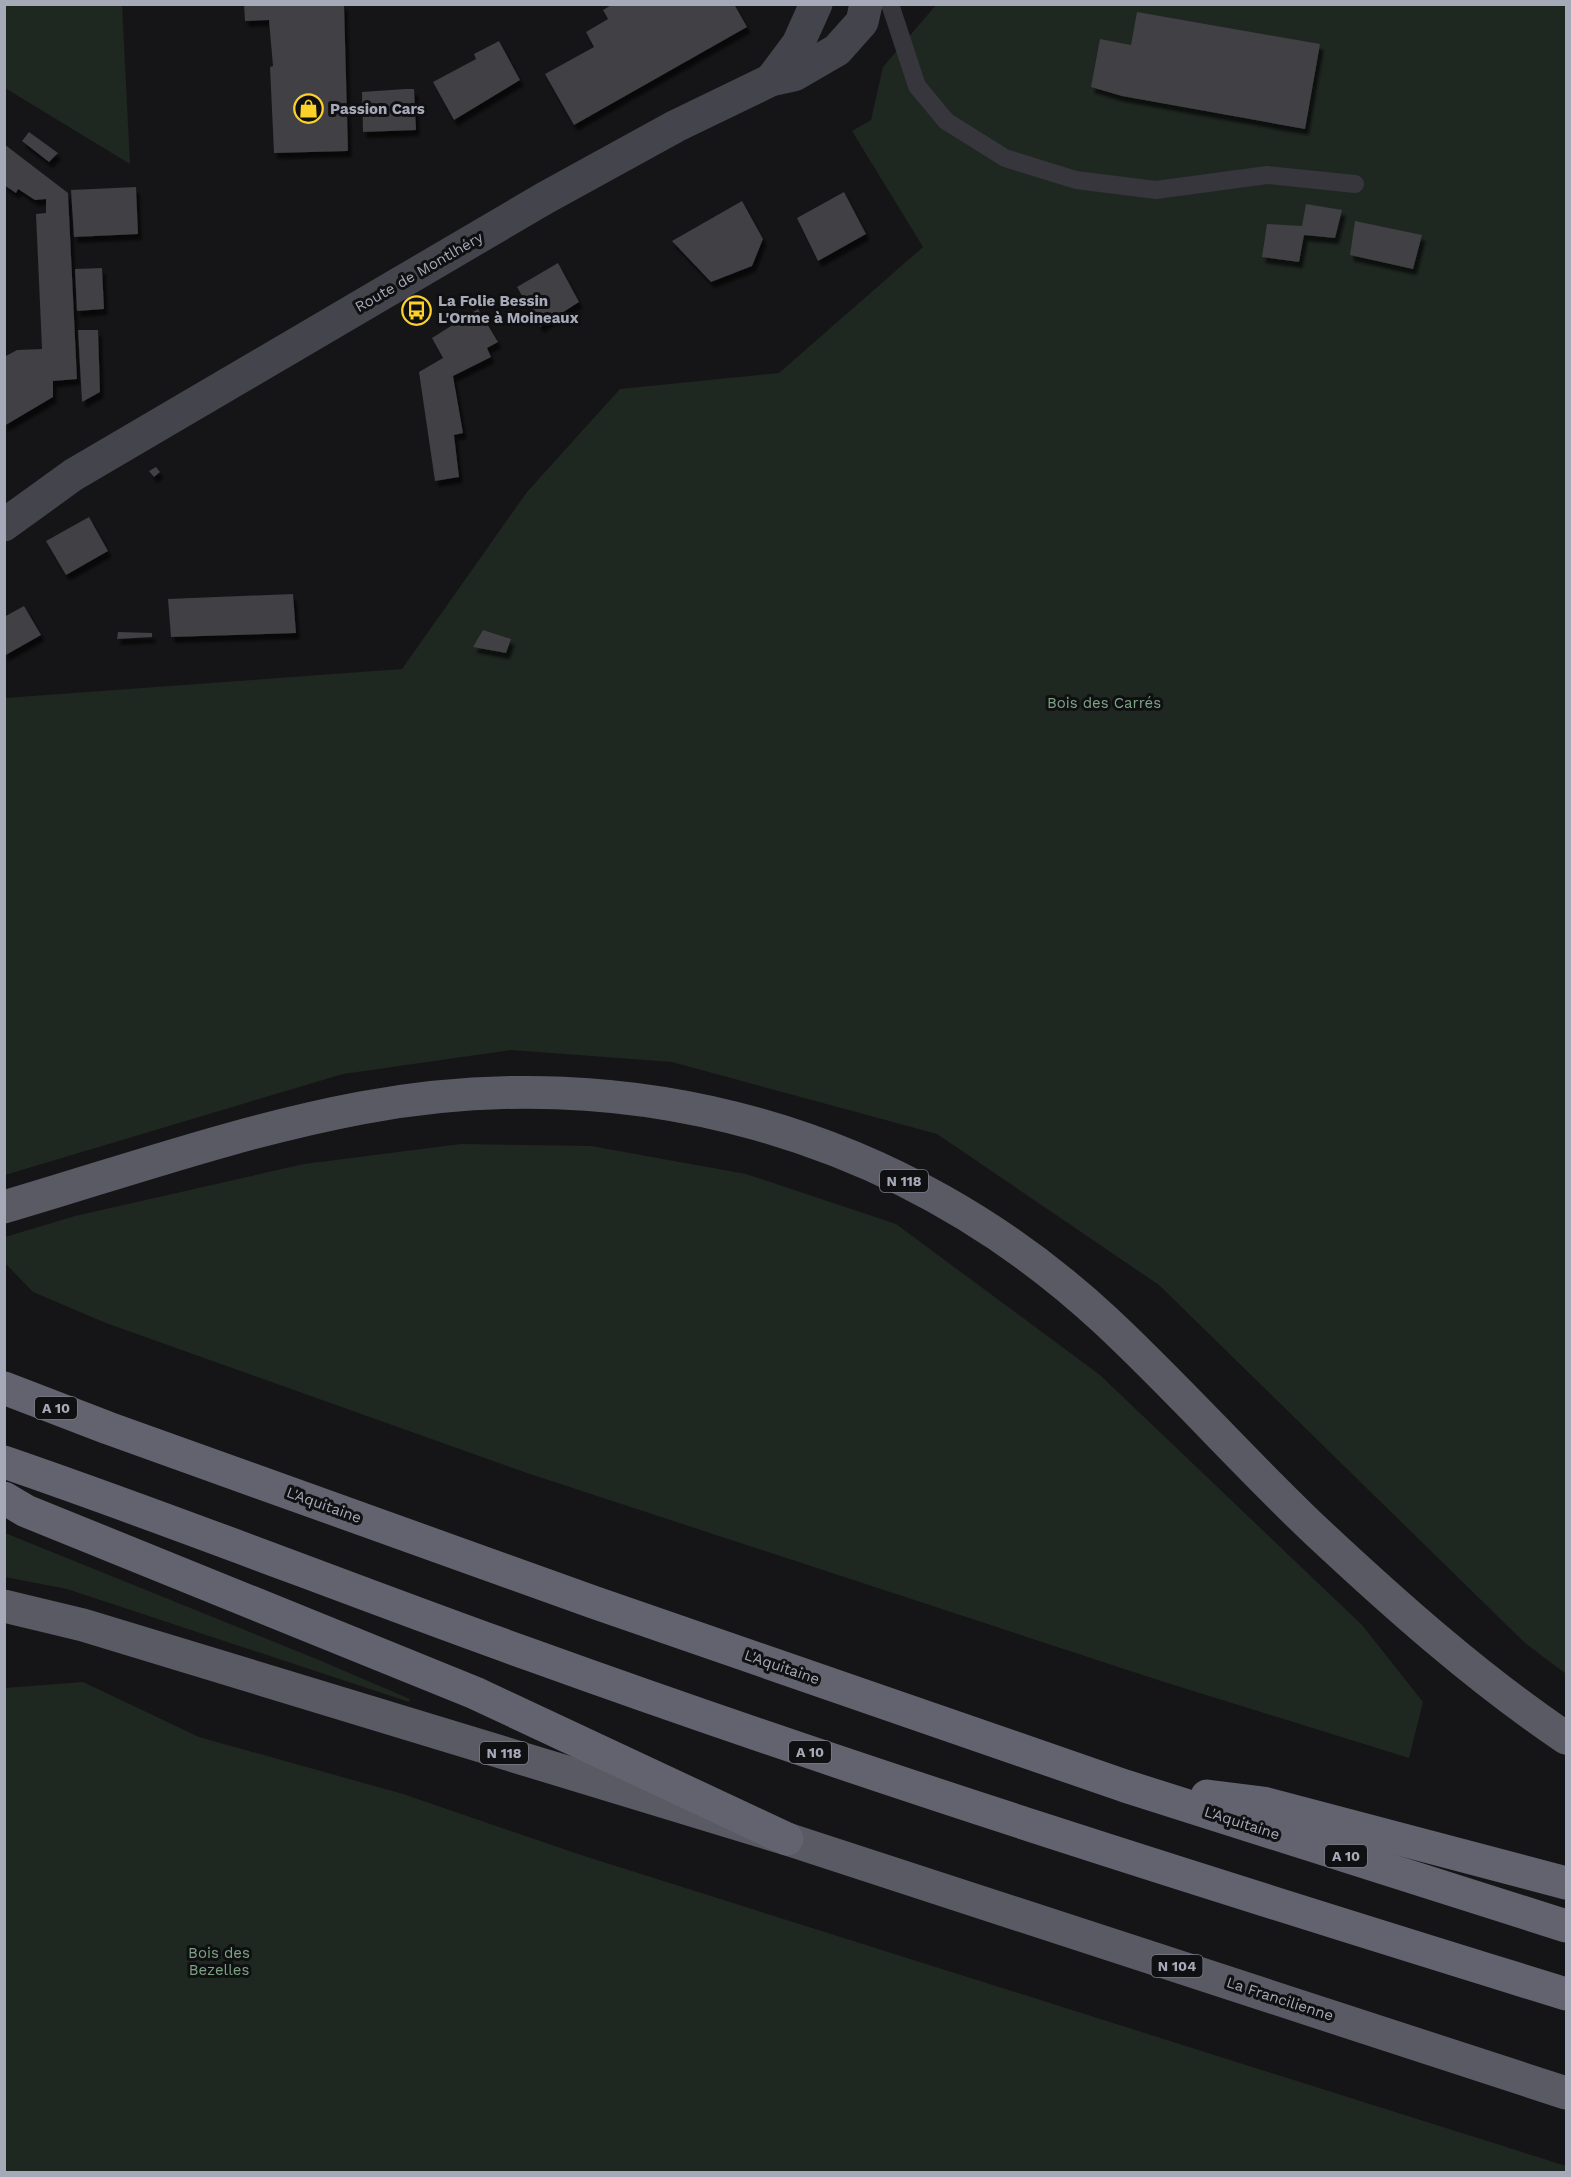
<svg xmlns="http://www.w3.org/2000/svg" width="1571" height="2177" viewBox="0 0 1571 2177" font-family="'Work Sans',sans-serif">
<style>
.green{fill:#1f2721}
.building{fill:#3f3f44;filter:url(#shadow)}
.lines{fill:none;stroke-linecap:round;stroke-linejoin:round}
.service{stroke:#36363c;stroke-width:18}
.secondary{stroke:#44454c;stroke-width:33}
.trunk{stroke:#5a5a64;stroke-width:33}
.motorway{stroke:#62636e;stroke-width:33}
.labels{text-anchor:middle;stroke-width:6;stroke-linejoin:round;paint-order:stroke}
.shield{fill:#101012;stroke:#797b86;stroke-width:1.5}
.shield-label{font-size:14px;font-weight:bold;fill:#a6a9b8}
.poi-label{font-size:15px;font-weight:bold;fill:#a6a9b8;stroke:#101012;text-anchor:start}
.street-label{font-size:15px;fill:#a6a9b8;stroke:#101012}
.park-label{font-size:15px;fill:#7ca484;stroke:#101012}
</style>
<defs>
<filter id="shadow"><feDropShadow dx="3.5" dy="6" stdDeviation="1.5" flood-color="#0009"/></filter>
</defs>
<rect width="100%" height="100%" fill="#151517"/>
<g class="green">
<path d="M4 5H122L130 164 5 88Z"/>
<path d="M936 5H1566V1674L1525 1643 1159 1285 937 1134 672 1062 511 1050 343 1074 5 1175V698L402 669 527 492 620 389 779 373 923 247 852 131 871 120 883 67Z"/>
<path d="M461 1144 591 1146 746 1174 896 1224 1100 1375 1362 1625 1423 1702 1409 1758 1161 1681 527 1473 106 1323 33 1292 5 1263V1237L75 1216 304 1164Z"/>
<path d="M5 1533 319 1660 410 1699 409 1702 67 1589 5 1577Z"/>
<path d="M83 1682 199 1737 403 1794 581 1855 1566 2166V2172H5V1688Z"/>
</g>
<g class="building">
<path d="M244 4H344L348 151 274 153 270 67 273 66 269 20 245 21Z"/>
<path d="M613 4H734L747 27 574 125 545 74 594 47 586 32 608 19 603 10Z"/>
<path d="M1137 12 1320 44 1305 129 1122 96 1091 87 1100 39 1131 45Z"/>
<path d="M499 41 520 80 454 120 433 82 476 59 474 54Z"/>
<path d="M405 89H414L416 130 363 132 362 92Z"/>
<path d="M29 132 58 153 49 162 22 141Z"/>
<path d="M4 144 68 193 77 379 53 381V397L4 426V357L17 350 42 349 36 214 46 213V199L35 200 18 189 16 193 4 185Z"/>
<path d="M136 187 138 234 74 237 71 190Z"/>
<path d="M844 192 866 234 818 261 797 218Z"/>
<path d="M742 201 763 239 752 266 711 282 672 241Z"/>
<path d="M1306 204 1342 210 1335 238 1304 235 1299 262 1262 257 1267 224 1302 226Z"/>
<path d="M1355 221 1422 235 1413 269 1350 255Z"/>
<path d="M558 263 579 302 540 327 517 287Z"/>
<path d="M102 268 104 309 77 311 75 269Z"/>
<path d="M478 309 498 342 487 348 491 357 453 376 463 433 454 435 459 477 435 481 419 372 443 358 432 338Z"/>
<path d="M78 330H98L100 392 82 402Z"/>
<path d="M156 467 160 472 154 477 149 471Z"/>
<path d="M89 517 108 551 66 575 46 541Z"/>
<path d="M293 594 296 633 171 637 168 599Z"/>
<path d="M24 606 41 635 4 656V617Z"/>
<path d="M483 630 511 639 506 653 473 647Z"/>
<path d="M118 632 152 633V637L117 639Z"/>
</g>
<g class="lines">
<path class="service" d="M890 4 917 86 946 121 1005 158 1076 180 1156 190 1267 175 1355 184"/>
<g class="secondary">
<path d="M771 80 798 44 816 4"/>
<path d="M4 525 73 475 545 198 676 126 771 80 794 75 837 50 862 22 866 4"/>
</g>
<g class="trunk">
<path d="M4 1207C123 1172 239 1131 361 1108 632 1057 902 1132 1105 1320 1178 1388 1244 1463 1316 1531 1394 1604 1477 1678 1566 1738"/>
<path d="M4 1606 83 1625 787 1839 1566 2093"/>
</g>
<g class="motorway">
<path d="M4 1388 108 1428 593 1602 1125 1786 1566 1926"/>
<path d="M4 1462C182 1523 357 1593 534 1656 875 1779 1220 1887 1566 1994"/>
<path d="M4 1498 26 1511 475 1693 787 1839"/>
<path d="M1207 1796 1263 1803 1566 1883"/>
</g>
</g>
<defs>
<symbol id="shop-ring" viewBox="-11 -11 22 22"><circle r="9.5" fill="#101012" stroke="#fcd228" stroke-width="1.5"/><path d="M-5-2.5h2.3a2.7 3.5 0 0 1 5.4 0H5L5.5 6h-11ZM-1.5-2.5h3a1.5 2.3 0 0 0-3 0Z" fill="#fcd228"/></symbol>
<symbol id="bus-ring" viewBox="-11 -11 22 22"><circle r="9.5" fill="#101012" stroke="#fcd228" stroke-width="1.5"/><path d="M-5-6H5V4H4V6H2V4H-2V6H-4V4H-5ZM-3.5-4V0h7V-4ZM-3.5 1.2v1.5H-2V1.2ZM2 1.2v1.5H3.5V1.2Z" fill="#fcd228"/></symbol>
</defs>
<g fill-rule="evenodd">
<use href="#shop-ring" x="292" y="92" width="33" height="33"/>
<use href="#bus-ring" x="400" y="294" width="33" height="33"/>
</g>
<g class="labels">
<g class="shield">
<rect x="880" y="1170" width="48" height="22" rx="4.5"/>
<rect x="35" y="1397" width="42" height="22" rx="4.5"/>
<rect x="789" y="1741" width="42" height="22" rx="4.5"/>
<rect x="480" y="1742" width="48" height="22" rx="4.5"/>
<rect x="1325" y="1845" width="42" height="22" rx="4.5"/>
<rect x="1151.5" y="1955" width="51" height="22" rx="4.5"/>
</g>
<g class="shield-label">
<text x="904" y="1186">N 118</text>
<text x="56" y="1413">A 10</text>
<text x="810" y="1757">A 10</text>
<text x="504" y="1758">N 118</text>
<text x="1346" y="1861">A 10</text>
<text x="1177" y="1971">N 104</text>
</g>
<g class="poi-label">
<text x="330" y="114">Passion Cars</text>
<text x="438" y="306">La Folie Bessin<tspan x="438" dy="17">L'Orme à Moineaux</tspan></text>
</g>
<g class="street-label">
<text transform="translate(419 272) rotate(-30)" y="5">Route de Montlhéry</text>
<text transform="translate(324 1505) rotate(20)" y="5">L'Aquitaine</text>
<text transform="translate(782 1667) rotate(19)" y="5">L'Aquitaine</text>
<text transform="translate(1242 1823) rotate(18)" y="5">L'Aquitaine</text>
<text transform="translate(1280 1999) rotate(18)" y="5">La Francilienne</text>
</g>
<g class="park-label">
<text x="1104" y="708">Bois des Carrés</text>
<text x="219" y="1958">Bois des<tspan x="219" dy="17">Bezelles</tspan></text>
</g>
</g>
<rect width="1571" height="2177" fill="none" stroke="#a6a9b8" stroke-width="12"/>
</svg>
